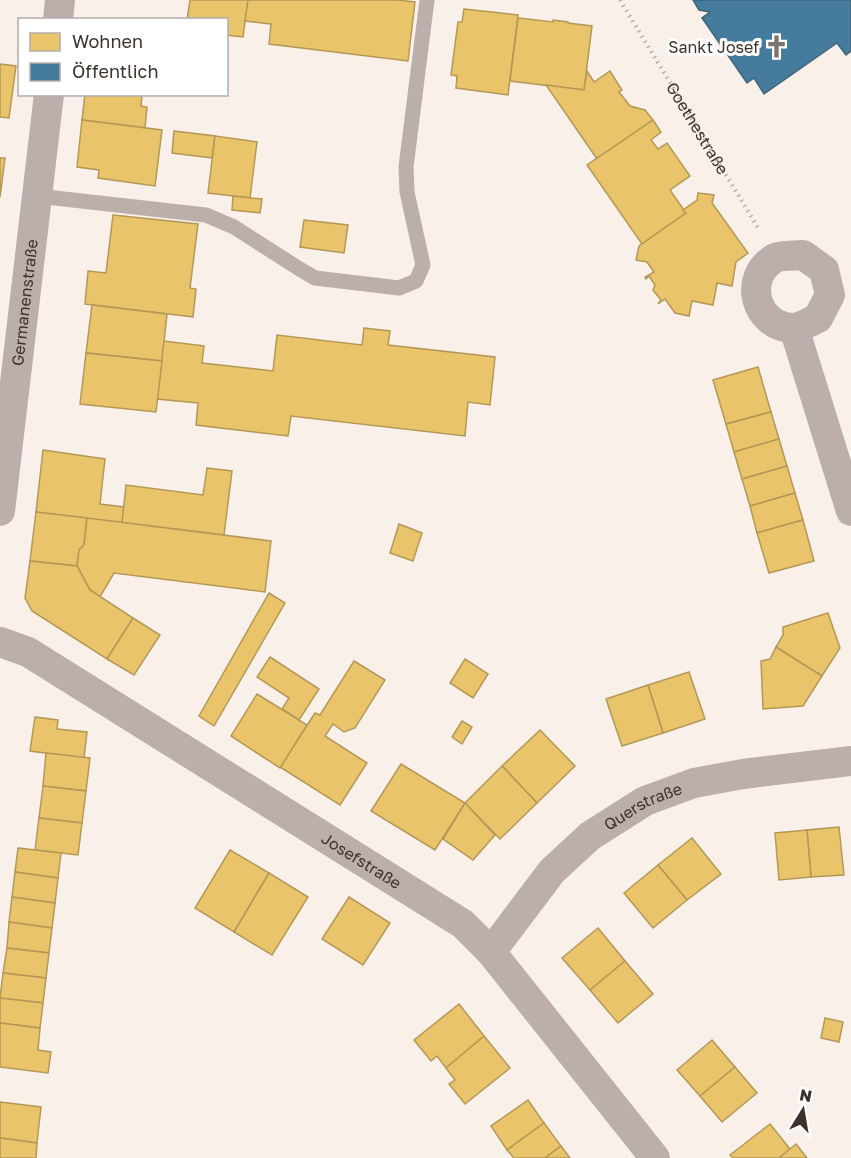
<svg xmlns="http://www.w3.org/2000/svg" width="851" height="1158" viewBox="0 0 851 1158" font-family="'Golos Text',sans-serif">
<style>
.homes{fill:#e9c46a;stroke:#b59857;stroke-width:1.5}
.public{fill:#457b9d;stroke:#42657b;stroke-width:1.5}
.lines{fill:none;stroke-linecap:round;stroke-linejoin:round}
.path{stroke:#b8aeaa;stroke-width:4;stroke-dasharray:1.5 4.5;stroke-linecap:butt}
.service{stroke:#bcaeaa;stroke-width:15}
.minor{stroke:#bcaeaa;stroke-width:30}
.labels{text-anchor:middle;stroke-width:6;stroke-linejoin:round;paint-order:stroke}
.poi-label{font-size:16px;fill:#3c322b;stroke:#fff;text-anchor:end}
.street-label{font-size:16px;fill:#3c322b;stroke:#fff}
</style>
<rect width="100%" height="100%" fill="#f8f0e9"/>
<g class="homes">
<path d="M190 0H248L243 37 226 35V20H187Z"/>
<path d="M248 0H398L415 2 408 61 269 44 271 24 245 21Z"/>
<path d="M464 9 518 15 508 95 456 88 457 76 451 75 458 22H462Z"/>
<path d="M518 18 553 22V20L568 22V23L592 26 584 90 510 81Z"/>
<path d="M0 64 16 66 9 118 0 117Z"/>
<path d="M587 71 594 82 610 71 622 90 619 92 630 106 645 110 653 120 597 159 546 85 584 90Z"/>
<path d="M85 94H142L141 106 147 107 145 128 82 120Z"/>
<path d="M82 120 162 130 155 186 98 178 99 170 77 167Z"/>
<path d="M653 120 661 132 651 140 658 149 667 143 690 176 670 190 686 213 642 244 587 165Z"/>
<path d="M174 131 215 136 212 158 172 153Z"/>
<path d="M215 136 257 142 250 198 208 193Z"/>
<path d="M0 158H5L0 197Z"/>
<path d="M698 193 714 195 712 203 748 253 736 262 732 286 717 283 713 305 692 301 689 316 675 313 665 299 658 304 661 300 653 290 655 285 649 276 646 279 645 277 654 272 647 262 636 260 639 246 686 213 683 210 697 200Z"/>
<path d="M233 196 262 199 260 213 232 210Z"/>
<path d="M113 215 198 224 190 288 196 289 193 317 85 304 88 271 106 273Z"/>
<path d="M304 220 348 225 344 253 300 247Z"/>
<path d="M92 305 167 314 162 361 86 353Z"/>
<path d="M364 328 390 331 388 345 495 357 490 405 468 402 465 436 291 416 288 436 196 425 198 403 157 399 164 341 204 346 202 363 273 371 277 335 362 345Z"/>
<path d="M86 353 162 361 156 412 80 404Z"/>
<path d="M758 367 771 412 726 424 713 380Z"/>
<path d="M771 412 779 439 734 452 726 424Z"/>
<path d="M779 439 787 466 742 479 734 452Z"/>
<path d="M43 450 105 459 100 504 124 507 122 523 36 512Z"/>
<path d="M787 466 795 493 750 506 742 479Z"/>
<path d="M207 468 232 471 224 535 122 523 126 485 203 495Z"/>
<path d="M795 493 803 520 757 533 750 506Z"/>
<path d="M36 512 87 518 84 545 79 550 77 566 30 561Z"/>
<path d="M87 518 271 541 265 592 114 573 100 597 90 590 77 566 79 550 84 545Z"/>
<path d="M803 520 814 561 769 573 757 533Z"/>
<path d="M399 524 422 533 413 561 390 553Z"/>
<path d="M30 561 77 566 90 590 133 618 107 659 32 611 25 598Z"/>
<path d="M269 593 285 603 214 726 199 716Z"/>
<path d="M828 613 840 648 822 676 776 647 783 635V627Z"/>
<path d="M133 618 160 635 134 675 107 659Z"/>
<path d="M776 647 822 676 803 706 763 709 761 661 770 659Z"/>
<path d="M270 657 319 689 299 720 282 709 289 698 257 677Z"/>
<path d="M465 659 488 674 473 698 450 683Z"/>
<path d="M354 661 385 680 355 728 344 732 333 724 325 736 367 763 340 805 280 767 315 713 320 715Z"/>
<path d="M689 672 705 719 663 733 648 685Z"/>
<path d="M648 685 663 733 622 746 606 699Z"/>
<path d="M257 694 307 725 280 768 231 736Z"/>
<path d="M35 717 58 720 57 729 87 732 84 758 30 751Z"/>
<path d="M462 721 472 727 462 744 452 737Z"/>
<path d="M540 730 575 766 537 803 502 766Z"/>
<path d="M46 753 90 758 86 791 43 786Z"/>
<path d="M401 764 465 803 435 850 371 811Z"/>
<path d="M502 766 537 803 500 839 465 803Z"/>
<path d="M43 786 86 791 82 823 39 818Z"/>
<path d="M465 803 495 835 473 860 443 839Z"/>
<path d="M39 818 82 823 78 855 35 850Z"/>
<path d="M839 827 844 875 811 877 807 830Z"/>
<path d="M807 830 811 877 779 880 775 833Z"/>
<path d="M692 838 721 874 687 900 658 865Z"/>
<path d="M18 848 61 853 58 878 15 872Z"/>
<path d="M230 850 269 873 234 932 195 908Z"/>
<path d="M658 865 687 900 653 928 624 893Z"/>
<path d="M15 872 58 878 55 903 12 897Z"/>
<path d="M269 873 308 897 272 955 234 932Z"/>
<path d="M12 897 55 903 52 928 9 922Z"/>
<path d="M349 897 390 923 363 965 322 939Z"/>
<path d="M9 922 52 928 49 953 7 948Z"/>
<path d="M598 928 625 961 590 990 562 958Z"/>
<path d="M7 948 49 953 46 978 3 973Z"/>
<path d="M625 961 653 994 618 1023 590 990Z"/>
<path d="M3 973 46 978 43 1003 0 998Z"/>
<path d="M0 998 43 1003 40 1028 0 1023Z"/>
<path d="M459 1004 484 1036 446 1068 437 1056 431 1061 414 1040Z"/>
<path d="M825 1018 843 1022 839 1042 821 1038Z"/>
<path d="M0 1023 40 1028 38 1050 51 1052 48 1073 0 1067Z"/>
<path d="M484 1036 510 1068 465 1104 449 1084 455 1080 446 1068Z"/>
<path d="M712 1040 735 1067 700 1096 677 1070Z"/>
<path d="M735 1067 757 1093 722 1122 700 1096Z"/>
<path d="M528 1100 544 1123 507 1150 491 1126Z"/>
<path d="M0 1102 41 1107 37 1143 0 1138Z"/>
<path d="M544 1123 561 1146 545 1158H514L507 1150Z"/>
<path d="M770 1124 790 1149 779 1158H733L730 1155Z"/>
<path d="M0 1138 37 1143 36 1158H0Z"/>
<path d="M796 1144 807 1158H779L790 1149Z"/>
<path d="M561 1146 570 1158H545Z"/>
</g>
<path class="public" d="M693 0H851V51L846 55 837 43 764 94 754 78 747 83 702 18 710 12 699 10Z"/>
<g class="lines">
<path class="path" id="s1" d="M620 0 760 231"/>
<path class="service" d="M37 196 206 215 234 227 298 268 315 278 399 288 416 281 423 265 407 192 406 167 427 0"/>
<g class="minor">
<path d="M58 20 60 0"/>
<path d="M803 255 824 270 830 295 818 318C811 321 800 328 792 328 755 326 742 277 775 258 782 255 795 256 803 255Z"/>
<path d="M794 328 851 511"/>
<path id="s2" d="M0 511 49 94"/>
<path id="s3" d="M0 642 28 652 463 924 491 952 655 1158"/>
<path id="s4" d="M491 952 552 871 590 836 645 801 694 783 743 774 851 761"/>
</g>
</g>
<defs>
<symbol id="church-bare" viewBox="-9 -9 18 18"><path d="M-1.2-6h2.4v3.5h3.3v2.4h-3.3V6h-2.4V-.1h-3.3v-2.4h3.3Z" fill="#7e746e" stroke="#fff" stroke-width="2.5" paint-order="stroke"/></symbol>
</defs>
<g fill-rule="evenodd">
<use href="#church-bare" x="760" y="30" width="33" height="33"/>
</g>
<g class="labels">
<g class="poi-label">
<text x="759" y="53">Sankt Josef</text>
</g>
<g class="street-label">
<text dy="6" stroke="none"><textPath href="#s1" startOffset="150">Goethestraße</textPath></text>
<text dy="6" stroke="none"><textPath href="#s2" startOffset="210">Germanenstraße</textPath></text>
<text dy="6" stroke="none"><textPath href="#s4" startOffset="214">Querstraße</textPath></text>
<text dy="6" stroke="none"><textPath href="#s3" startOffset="423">Josefstraße</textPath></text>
</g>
</g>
<rect x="18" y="18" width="210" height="78" fill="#ffffff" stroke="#b1adaa" stroke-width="1.5"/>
<rect x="30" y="33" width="30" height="18" fill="#e9c46a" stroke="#b1adaa" stroke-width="1.5"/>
<text x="72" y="48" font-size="18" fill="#3c322b">Wohnen</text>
<rect x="30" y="63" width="30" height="18" fill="#457b9d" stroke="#b1adaa" stroke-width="1.5"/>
<text x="72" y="78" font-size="18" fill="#3c322b">Öffentlich</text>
<g transform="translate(803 1110) rotate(11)" stroke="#ffffff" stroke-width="4.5" paint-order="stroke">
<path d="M0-4.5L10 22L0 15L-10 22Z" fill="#3c322b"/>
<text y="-9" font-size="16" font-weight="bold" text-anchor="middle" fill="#3c322b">N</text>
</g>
</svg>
